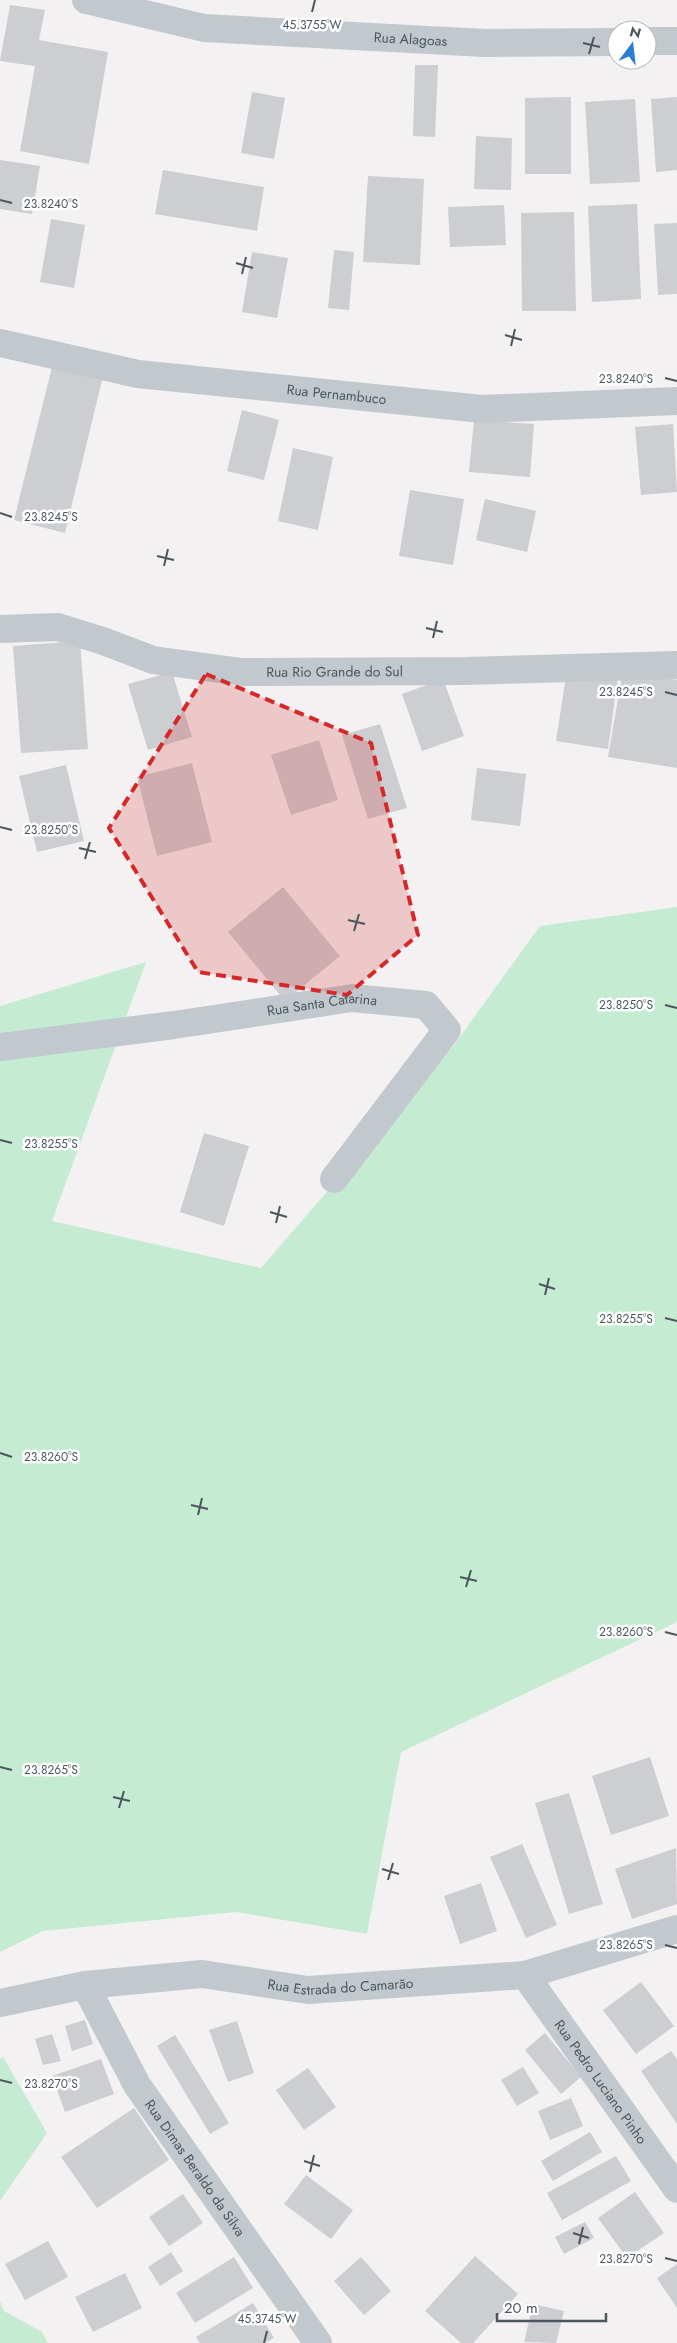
<svg xmlns="http://www.w3.org/2000/svg" width="677" height="2343" viewBox="0 0 677 2343" font-family="Jost,sans-serif">
<style>
.green{fill:#c5ecd2}
.building{fill:#ccced2}
.lines{fill:none;stroke-linecap:round;stroke-linejoin:round}
.minor{stroke:#c1c9ce;stroke-width:28}
.marked{fill:#d62828;fill-opacity:0.2;stroke:#d62828;stroke-width:4;stroke-dasharray:10 6;stroke-linejoin:round}
.ticks{fill:none;stroke:#4b565d;stroke-width:2}
.labels{text-anchor:middle;stroke-width:5;stroke-linejoin:round;paint-order:stroke}
.street-label{font-size:14px;fill:#4b565d;stroke:#fff}
.ticks-label{font-size:12px;text-anchor:middle;fill:#4b565d;stroke:#fff;stroke-width:5;stroke-linejoin:round;paint-order:stroke}
</style>
<rect width="100%" height="100%" fill="#f3f1f2"/>
<g class="green">
<path d="M677 907V1622L401 1752 367 1934 236 1912 43 1931 0 1952V1006L146 962 52 1221 261 1268 454 1045 540 926Z"/>
<path d="M3 2057 47 2133 0 2201V2059Z"/>
<path d="M0 2301 4 2311 42 2332 48 2343H0Z"/>
</g>
<g class="building">
<path d="M10 5 45 10 39 40 108 52 89 164 20 151 35 66 0 61Z"/>
<path d="M415 65H438L435 137 413 136Z"/>
<path d="M252 92 285 98 274 159 241 153Z"/>
<path d="M571 97V174H525V98Z"/>
<path d="M677 97V170L656 172 651 99Z"/>
<path d="M635 99 640 182 590 184 585 102Z"/>
<path d="M476 136 512 138 511 190 474 189Z"/>
<path d="M0 160 40 166 32 214 0 209Z"/>
<path d="M163 170 264 187 257 231 155 214Z"/>
<path d="M368 176 424 179 420 265 363 262Z"/>
<path d="M637 204 641 299 592 302 588 206Z"/>
<path d="M504 205 506 245 450 247 448 207Z"/>
<path d="M574 212 576 311H522L521 213Z"/>
<path d="M51 219 85 225 74 288 40 282Z"/>
<path d="M677 223V294L658 295 654 224Z"/>
<path d="M334 250 354 252 349 310 328 308Z"/>
<path d="M252 252 288 258 277 318 242 312Z"/>
<path d="M54 359 104 372 65 533 14 520Z"/>
<path d="M242 410 279 420 264 480 227 471Z"/>
<path d="M474 420 534 424 530 477 469 472Z"/>
<path d="M673 424 677 492 641 495 635 427Z"/>
<path d="M293 448 333 457 318 530 278 521Z"/>
<path d="M410 490 464 499 453 565 399 556Z"/>
<path d="M485 499 536 511 527 552 476 540Z"/>
<path d="M80 641 88 749 21 753 13 646Z"/>
<path d="M567 670 618 677 608 749 556 741Z"/>
<path d="M623 670 677 680V768L608 757Z"/>
<path d="M172 672 192 737 148 750 128 684Z"/>
<path d="M443 679 464 736 422 751 402 694Z"/>
<path d="M380 724 407 808 368 819 342 735Z"/>
<path d="M319 740 338 800 291 815 271 755Z"/>
<path d="M192 763 212 842 157 856 137 777Z"/>
<path d="M66 765 84 841 37 852 19 776Z"/>
<path d="M477 768 526 774 520 826 471 820Z"/>
<path d="M283 887 340 956 285 1001 228 932Z"/>
<path d="M204 1133 249 1146 224 1226 180 1212Z"/>
<path d="M650 1757 669 1816 611 1835 592 1776Z"/>
<path d="M569 1793 603 1904 569 1914 535 1803Z"/>
<path d="M522 1844 557 1925 526 1938 490 1857Z"/>
<path d="M676 1848 677 1904 632 1919 615 1869Z"/>
<path d="M481 1883 497 1931 460 1944 444 1896Z"/>
<path d="M641 1982 674 2026 636 2054 603 2010Z"/>
<path d="M85 2020 93 2044 72 2051 65 2026Z"/>
<path d="M237 2021 254 2073 228 2082 209 2030Z"/>
<path d="M545 2033 581 2077 561 2094 525 2050Z"/>
<path d="M52 2034 61 2061 43 2065 35 2039Z"/>
<path d="M175 2035 229 2123 210 2134 157 2046Z"/>
<path d="M671 2051 677 2059V2124L641 2071Z"/>
<path d="M101 2059 114 2094 65 2112 52 2076Z"/>
<path d="M523 2067 539 2093 517 2106 501 2080Z"/>
<path d="M308 2068 336 2107 304 2130 276 2090Z"/>
<path d="M571 2098 583 2126 550 2140 538 2111Z"/>
<path d="M134 2108 169 2160 97 2208 61 2157Z"/>
<path d="M590 2132 602 2152 553 2181 541 2161Z"/>
<path d="M616 2156 631 2181 562 2220 547 2193Z"/>
<path d="M306 2175 353 2210 331 2239 284 2204Z"/>
<path d="M635 2192 664 2233 627 2258 598 2218Z"/>
<path d="M183 2194 203 2223 169 2246 149 2217Z"/>
<path d="M585 2222 594 2238 564 2254 555 2237Z"/>
<path d="M48 2241 68 2277 25 2300 5 2264Z"/>
<path d="M171 2252 183 2271 160 2286 148 2267Z"/>
<path d="M475 2256 518 2294 473 2343H461L425 2311Z"/>
<path d="M234 2257 253 2288 195 2323 176 2293Z"/>
<path d="M361 2257 391 2291 364 2315 334 2281Z"/>
<path d="M677 2264V2308L657 2278Z"/>
<path d="M125 2273 142 2308 93 2332 75 2297Z"/>
<path d="M253 2303 274 2338 265 2343H200L196 2337Z"/>
<path d="M533 2304 564 2311 556 2343 524 2342Z"/>
</g>
<g class="lines">
<g class="minor">
<path id="s1" d="M86 0 204 28 485 43 617 42"/>
<path d="M647 41H677"/>
<path id="s2" d="M0 343 138 374 482 409 677 401"/>
<path id="s3" d="M0 629 58 627 103 641 153 660 242 672 466 671 677 665"/>
<path id="s4" d="M0 1047 174 1025 352 998 426 1005 447 1030 334 1179"/>
<path id="s5" d="M525 1975 677 2189"/>
<path id="s6" d="M85 1985 137 2085 318 2343"/>
<path id="s7" d="M0 2003 85 1985 202 1974 308 1990 525 1975 677 1929"/>
</g>
</g>
<path class="marked" d="M206 674 371 743 418 935 347 995 198 972 109 828Z"/>
<path class="ticks" d="M312 12 315 0M583 43 600 47M589 54 594 37M0 200 12 203M236 263 253 268M242 274 246 257M505 335 522 340M511 346 515 329M665 378 677 381M0 513 12 517M157 556 174 560M164 566 168 549M426 628 443 632M433 638 437 621M665 692 677 695M0 827 12 830M79 848 96 852M85 859 90 842M348 920 365 924M354 931 359 914M665 1005 677 1008M0 1140 12 1143M270 1212 287 1217M276 1223 280 1206M539 1284 555 1289M545 1295 549 1278M665 1318 677 1321M0 1453 12 1457M191 1505 208 1509M198 1515 202 1498M460 1577 477 1581M466 1587 471 1570M665 1632 677 1635M0 1767 12 1770M113 1797 130 1801M119 1808 124 1791M382 1869 399 1874M388 1880 393 1863M665 1945 677 1948M0 2080 12 2083M304 2161 320 2166M310 2172 314 2155M573 2233 589 2238M579 2244 583 2227M665 2258 677 2261M264 2343 267 2331"/>
<g class="labels">
<g class="street-label">
<text dy="5" stroke="none"><textPath href="#s1" startOffset="328">Rua Alagoas</textPath></text>
<text dy="5" stroke="none"><textPath href="#s2" startOffset="341">Rua Pernambuco</textPath></text>
<text dy="5" stroke="none"><textPath href="#s3" startOffset="341">Rua Rio Grande do Sul</textPath></text>
<text dy="5" stroke="none"><textPath href="#s4" startOffset="325">Rua Santa Catarina</textPath></text>
<text dy="5" stroke="none"><textPath href="#s7" startOffset="344">Rua Estrada do Camarão</textPath></text>
<text dy="5" stroke="none"><textPath href="#s5" startOffset="131">Rua Pedro Luciano Pinho</textPath></text>
<text dy="5" stroke="none"><textPath href="#s6" startOffset="214">Rua Dimas Beraldo da Silva</textPath></text>
</g>
</g>
<g class="ticks-label">
<text x="312" y="29">45.3755°W</text>
<text x="51" y="208">23.8240°S</text>
<text x="626" y="383">23.8240°S</text>
<text x="51" y="521">23.8245°S</text>
<text x="626" y="696">23.8245°S</text>
<text x="51" y="834">23.8250°S</text>
<text x="626" y="1009">23.8250°S</text>
<text x="51" y="1148">23.8255°S</text>
<text x="626" y="1323">23.8255°S</text>
<text x="51" y="1461">23.8260°S</text>
<text x="626" y="1636">23.8260°S</text>
<text x="51" y="1774">23.8265°S</text>
<text x="626" y="1949">23.8265°S</text>
<text x="51" y="2088">23.8270°S</text>
<text x="626" y="2263">23.8270°S</text>
<text x="267" y="2323">45.3745°W</text>
</g>
<g transform="translate(632 45) rotate(15)"><circle r="24" fill="#ffffff" stroke="#b7bbbe"/>
<path d="M0-4L9 19L0 12L-9 19Z" fill="#2a7fd5"/>
<text y="-8" font-size="14" font-weight="bold" text-anchor="middle" fill="#4b565d">N</text>
</g>
<path d="M497 2313v8h109v-8" fill="none" stroke="#4b565d" stroke-width="2.5"/>
<text x="504" y="2313" font-size="15" fill="#4b565d" stroke="#ffffff" stroke-width="4" paint-order="stroke">20 m</text>
</svg>
